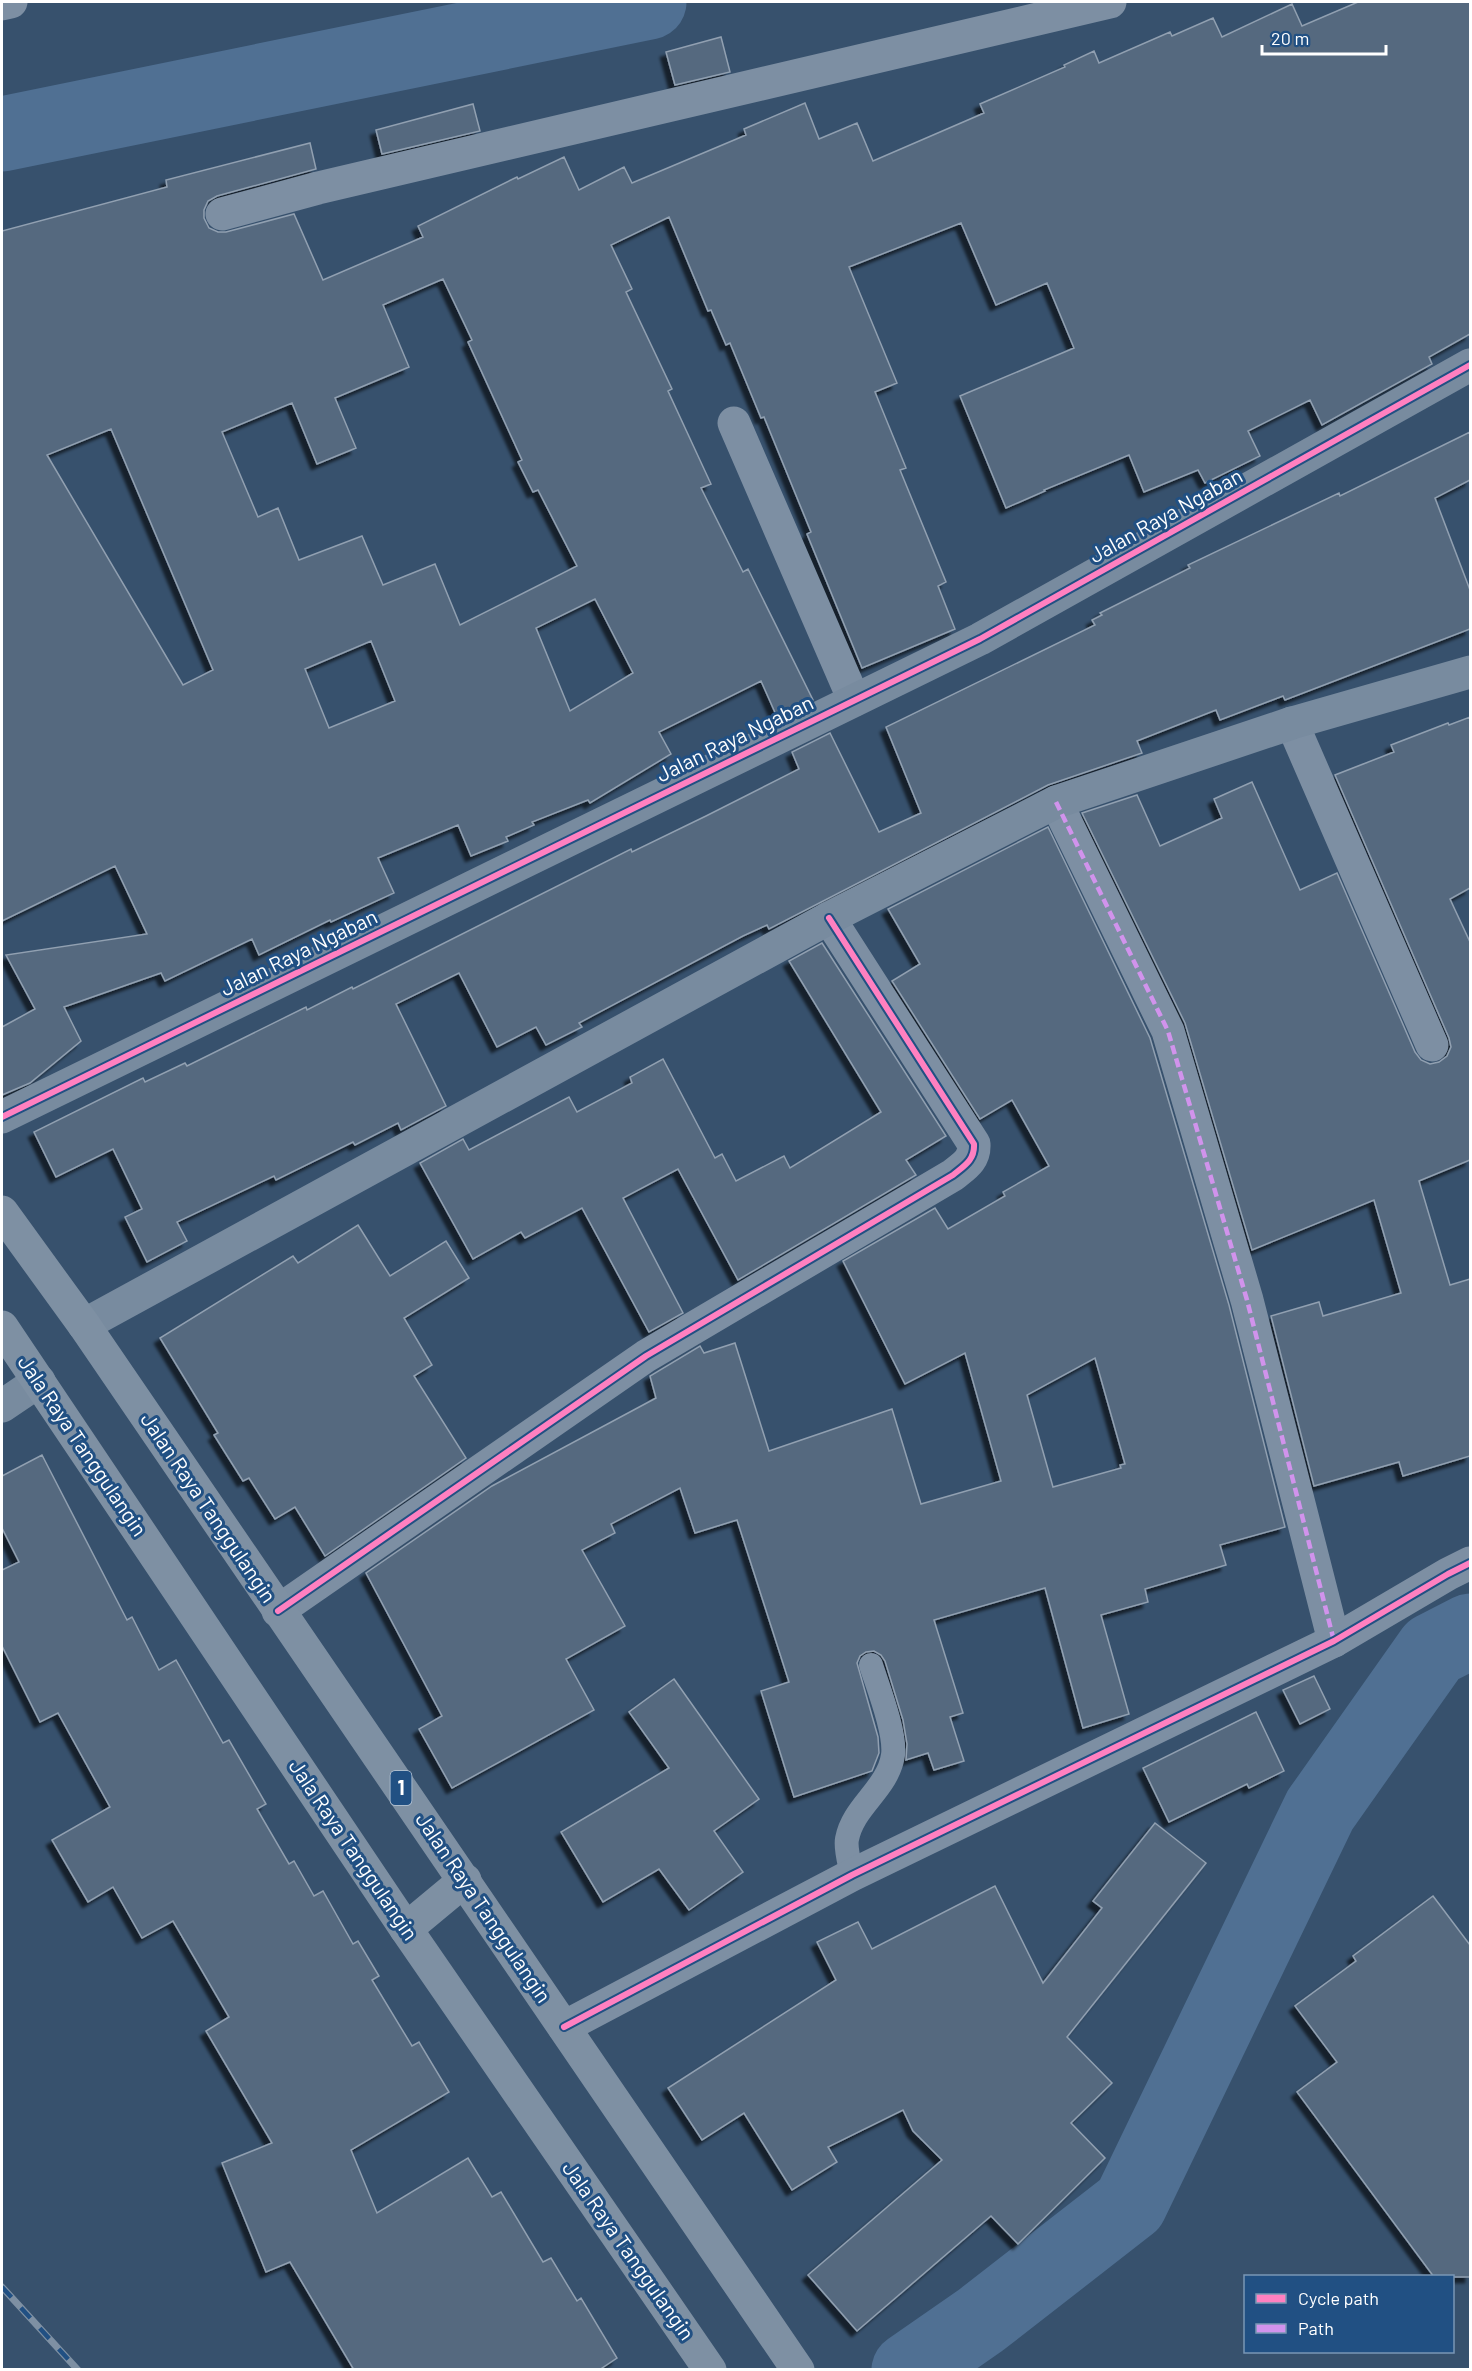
<svg xmlns="http://www.w3.org/2000/svg" width="1472" height="2371" viewBox="0 0 1472 2371" font-family="Barlow,sans-serif">
<style>
.lines{fill:none;stroke-linecap:round;stroke-linejoin:round}
.river{stroke:#507093;stroke-width:75}
.building{fill:#55697f;stroke:#91a0b1;stroke-width:1.5;fill-rule:evenodd;filter:url(#shadow)}
.lane{stroke:#7d8fa3;stroke-width:24}
.street{stroke:#7d8fa3;stroke-width:33}
.secondary{stroke:#788b9f;stroke-width:33}
.highway{stroke:#7e90a3;stroke-width:33}
.rail-casing{stroke:#7e90a3;stroke-width:7}
.rail{stroke:#215083;stroke-width:4.5;stroke-dasharray:14;stroke-linecap:butt}
.quiet{stroke:#d193ec;stroke-width:4.5;stroke-dasharray:9 4.5;stroke-linecap:butt}
.cycleway-casing{stroke:#215083;stroke-width:10}
.cycleway{stroke:#ff80c0;stroke-width:6}
.labels{text-anchor:middle;stroke-width:6;stroke-linejoin:round;paint-order:stroke}
.shield{fill:#215083;stroke:#bccada;stroke-width:1.5}
.shield-label{font-size:20px;font-weight:bold;fill:#fff}
.street-label{font-size:21px;fill:#fff;stroke:#215083}
</style>
<defs>
<filter id="shadow"><feDropShadow dx="-5.5" dy="5.5" stdDeviation="1.5" flood-color="#0009"/></filter>
</defs>
<rect width="100%" height="100%" fill="#37516d"/>
<g class="lines">
<g class="river">
<path d="M2 134 649 2"/>
<path d="M909 2370 981 2320 1130 2204 1320 1810 1433 1650 1470 1631"/>
</g>
</g>
<g class="building">
<path d="M1358 2H1470V334L1429 357 1432 364 1322 425 1310 400 1248 431 1260 456 1205 483 1198 470 1144 492 1129 455 1044 490 1045 491 1006 508 960 396 1074 348 1047 283 996 305 961 223 849 267 897 383 875 392 906 468 900 470 946 582 938 586 955 629 862 668 807 534 811 532 764 417 761 418 730 343 726 345 711 310 708 311 669 217 611 245 632 289 626 292 672 389 668 391 711 484 701 488 743 572 748 569 813 700 777 717 761 681 659 732 671 754 590 803 588 800 532 822 534 825 506 837 508 841 471 856 458 825 378 858 394 893 331 922 330 920 259 955 252 939 165 981 161 973 64 1007 81 1041 30 1083 2 1095V1027L35 1009 6 955 147 934 115 866 2 921V231L167 187 166 180 310 143 316 169 217 196 208 201 204 210V218L209 228 218 232H226L294 214 323 280 423 237 418 226 517 177 518 179 564 157 579 190 624 167 632 183 746 135 744 129 805 103 819 139 857 123 873 161 984 113 980 104 1065 67 1064 65 1094 51 1099 63 1170 32 1172 36 1213 18 1222 37 1292 4 1302 26ZM443 279 472 340 468 342 522 460 518 462 533 492 538 490 577 566 460 625 435 564 383 585 362 536 299 560 278 508 258 517 222 432 292 403 317 464 356 448 335 398 409 367 383 305ZM111 429 213 670 183 685 47 455ZM595 599 633 673 570 711 536 628ZM371 641 395 701 329 728 305 669Z"/>
<path d="M721 37 730 72 675 85 666 52Z"/>
<path d="M473 104 480 131 382 154 376 130Z"/>
<path d="M1470 432V480L1435 498 1470 590V629L1285 700 1283 696 1220 720 1216 710 1137 741 1142 753 1048 785 769 929 767 925 743 936 579 1023 582 1027 546 1045 536 1027 497 1047 459 973 396 1004 446 1106 401 1130 398 1123 355 1145 353 1142 276 1180 274 1176 177 1222 187 1241 147 1262 125 1217 142 1209 113 1149 56 1177 34 1132 143 1078 145 1082 185 1063 187 1066 306 1007 307 1010 352 987 353 989 631 849 632 852 706 816 799 769 792 752 830 733 879 832 921 813 886 727 1095 625 1092 620 1102 615 1100 613 1190 568 1188 565 1339 493 1340 496Z"/>
<path d="M1470 717V888L1450 899 1470 942V1160L1419 1181 1450 1285 1470 1279V1456L1403 1476 1399 1462 1314 1486 1271 1316 1319 1302 1323 1316 1401 1293 1374 1200 1252 1250 1185 1023 1082 813 1137 795 1160 846 1222 818 1214 799 1252 782 1300 890 1337 873 1415 1052 1421 1060 1430 1064 1439 1062 1447 1056 1451 1047 1449 1038 1335 775 1394 752 1391 745 1448 723 1449 725Z"/>
<path d="M1048 827 1150 1038 1229 1305 1285 1527 1220 1545 1226 1565 1145 1589 1148 1602 1101 1615 1129 1714 1083 1728 1045 1588 934 1620 963 1713 950 1717 964 1761 934 1770 928 1753 906 1760 907 1744 903 1720 885 1661 881 1655 874 1651 866 1652 860 1656 857 1663 878 1737 879 1753 872 1771 794 1797 761 1691 789 1682 737 1520 695 1533 680 1488 611 1524 615 1533 582 1550 625 1626 566 1659 594 1710 452 1788 419 1729 442 1716 366 1573 492 1486 656 1398 650 1376 700 1346 704 1353 735 1343 769 1451 892 1409 921 1504 1001 1481 965 1353 905 1384 843 1261 935 1208 948 1229 1005 1196 1003 1192 1049 1166 1012 1100 980 1119 892 981 920 964 888 909ZM1095 1358 1125 1464 1120 1465 1121 1468 1053 1487 1027 1395Z"/>
<path d="M822 943 946 1136 906 1160 916 1175 738 1280 678 1169 623 1198 683 1313 649 1332 582 1208 525 1238 521 1232 473 1259 420 1163 463 1139 469 1150 569 1097 577 1112 632 1083 630 1077 663 1059 715 1158 722 1154 736 1181 784 1156 790 1168 881 1112 789 961Z"/>
<path d="M358 1225 390 1276 446 1241 469 1278 404 1318 432 1365 414 1376 466 1458 325 1556 295 1507 275 1519 249 1478 243 1481 214 1435 218 1433 160 1338 293 1256 298 1263Z"/>
<path d="M42 1455 127 1620 132 1617 159 1670 176 1660 223 1743 229 1740 266 1804 257 1809 289 1864 294 1861 314 1896 323 1891 353 1944 358 1941 379 1976 372 1980 412 2046 419 2042 449 2092 351 2150 377 2213 468 2158 492 2197 501 2192 543 2262 551 2258 577 2301 581 2298 617 2358 599 2370H354L290 2262 266 2272 222 2163 272 2143 206 2031 229 2017 173 1921 142 1938 113 1887 88 1902 52 1840 110 1807 58 1713 40 1722 2 1646V1570L19 1562 2 1528V1476Z"/>
<path d="M1314 1676 1330 1709 1300 1724 1283 1690Z"/>
<path d="M674 1679 759 1799 714 1831 743 1872 689 1910 659 1869 603 1902 561 1832 669 1768 629 1712Z"/>
<path d="M1256 1712 1284 1771 1249 1788 1247 1784 1169 1822 1143 1768Z"/>
<path d="M1155 1823 1206 1863 1067 2037 1112 2083 1071 2123 1105 2158 1018 2244 991 2216 857 2331 808 2275 942 2160 913 2131 903 2110 828 2147 837 2162 792 2190 744 2113 702 2140 668 2088 836 1980 817 1942 858 1922 872 1949 995 1886 1043 1983 1102 1908 1093 1901Z"/>
<path d="M1433 1896 1470 1945V2277H1434L1297 2092 1337 2062 1295 2006 1356 1961 1353 1956Z"/>
</g>
<g class="lines">
<path class="lane" d="M852 1875C850 1864 845 1849 847 1839 853 1806 888 1789 893 1755 896 1733 878 1687 871 1665"/>
<g class="street">
<path d="M2 4 11 2"/>
<path d="M222 214 318 188 1110 2"/>
<path d="M734 423 854 700"/>
<path d="M1292 723 1432 1045"/>
<path d="M1056 802 1168 1031 1247 1300 1334 1641"/>
<path d="M278 1611 646 1356 953 1175C964 1166 975 1160 974 1144L829 918"/>
<path d="M564 2027 852 1875 1334 1641 1448 1574 1470 1563"/>
</g>
<g class="secondary">
<path d="M2 1117 980 639 1470 365"/>
<path d="M84 1325 829 918 1056 802 1292 723 1470 672"/>
<path d="M2 1406 39 1381"/>
</g>
<g class="highway">
<path d="M2 1212 84 1325 798 2370"/>
<path d="M2 1327 406 1929 710 2370"/>
<path d="M406 1929 465 1880"/>
</g>
<defs>
<path id="rail" d="M2 2287 78 2370"/>
</defs>
<use href="#rail" class="rail-casing"/>
<use href="#rail" class="rail"/>
<path class="quiet" d="M1056 802 1168 1031 1247 1300 1334 1641"/>
<defs>
<g id="cycleway">
<path d="M2 1117 980 639 1470 365"/>
<path d="M278 1611 646 1356 953 1175C964 1166 975 1160 974 1144L829 918"/>
<path d="M564 2027 852 1875 1334 1641 1448 1574 1470 1563"/>
</g>
</defs>
<use href="#cycleway" class="cycleway-casing"/>
<use href="#cycleway" class="cycleway"/>
</g>
<g class="labels">
<rect class="shield" x="390.5" y="1771" width="21" height="34" rx="4.5"/>
<g class="shield-label">
<text x="401" y="1795">1</text>
</g>
<g class="street-label">
<text transform="translate(1166 516) rotate(-29)" y="7">Jalan Raya Ngaban</text>
<text transform="translate(735 739) rotate(-26)" y="7">Jalan Raya Ngaban</text>
<text transform="translate(299 953) rotate(-26)" y="7">Jalan Raya Ngaban</text>
<text transform="translate(82 1446) rotate(56)" y="7">Jala Raya Tanggulangin</text>
<text transform="translate(208 1508) rotate(56)" y="7">Jalan Raya Tanggulangin</text>
<text transform="translate(353 1850) rotate(56)" y="7">Jala Raya Tanggulangin</text>
<text transform="translate(483 1908) rotate(56)" y="7">Jalan Raya Tanggulangin</text>
<text transform="translate(628 2251) rotate(55)" y="7">Jala Raya Tanggulangin</text>
</g>
</g>
<rect width="1472" height="2371" fill="none" stroke="#ffffff" stroke-width="6"/>
<rect x="1244" y="2275" width="210" height="78" fill="#215083" stroke="#7a96b5" stroke-width="1.5"/>
<rect x="1256" y="2294" width="30" height="9" fill="#ff80c0" stroke="#7a96b5" stroke-width="1.5"/>
<text x="1298" y="2305" font-size="18" fill="#ffffff">Cycle path</text>
<rect x="1256" y="2324" width="30" height="9" fill="#d193ec" stroke="#7a96b5" stroke-width="1.5"/>
<text x="1298" y="2335" font-size="18" fill="#ffffff">Path</text>
<path d="M1262 45v9h124v-9" fill="none" stroke="#ffffff" stroke-width="3"/>
<text x="1271" y="45" font-size="18" fill="#ffffff" stroke="#215083" stroke-width="4.5" paint-order="stroke">20 m</text>
</svg>
